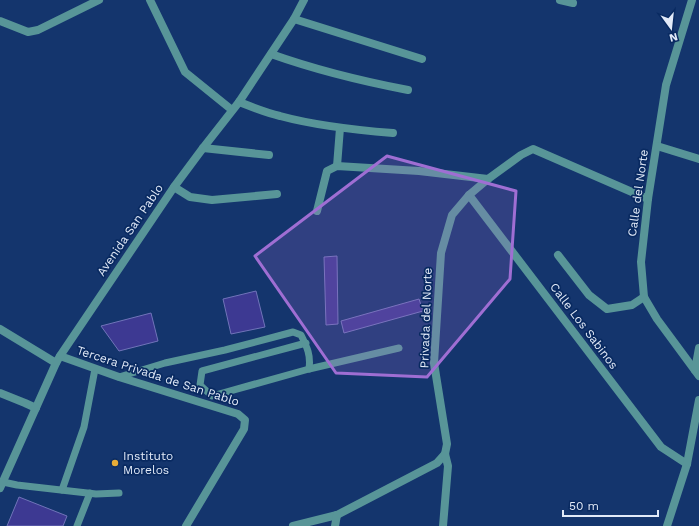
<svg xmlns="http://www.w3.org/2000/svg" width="699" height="526" viewBox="0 0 699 526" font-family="'Work Sans',sans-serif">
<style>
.building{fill:#3d3992;stroke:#7074b9}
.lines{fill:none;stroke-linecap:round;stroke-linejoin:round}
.service{stroke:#589598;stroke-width:7}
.minor{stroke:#589598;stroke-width:8}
.tertiary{stroke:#589598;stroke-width:8}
.marked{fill:#9f6ed3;fill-opacity:0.2;stroke:#9f6ed3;stroke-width:3;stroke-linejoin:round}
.poi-dot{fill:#e7ac37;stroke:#092a61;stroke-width:1.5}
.labels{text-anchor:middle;stroke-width:3.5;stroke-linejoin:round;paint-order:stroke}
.street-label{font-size:12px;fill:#e2eaf8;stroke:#092a61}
.poi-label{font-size:12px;fill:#e2eaf8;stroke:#092a61;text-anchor:start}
</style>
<rect width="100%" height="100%" fill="#14356d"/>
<g class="building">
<path d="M337 256 338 324 326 325 324 257Z"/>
<path d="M256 291 265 327 231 334 223 299Z"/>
<path d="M419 299 423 311 344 333 341 321Z"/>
<path d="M151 313 158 341 119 351 101 326Z"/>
<path d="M19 497 67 516 63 526H7Z"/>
</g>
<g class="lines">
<g class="service">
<path d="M306 343 202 371 200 385 212 396 309 369 399 348"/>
<path d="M119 377 165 363 225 350 293 332 301 335C307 347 311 355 309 369"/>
<path d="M3 482 17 485 96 494 119 493"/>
<path d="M62 490 84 427 95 369"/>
<path d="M77 526 90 493"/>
</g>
<g class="minor">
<path d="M150 0 185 72 232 110"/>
<path d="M560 0 573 3"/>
<path d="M692 0 666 85 648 199 641 262 644 297 657 319 699 376"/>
<path d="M294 19 422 59"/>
<path d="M0 21 28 32 38 30 99 0"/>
<path d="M271 54C316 70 361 81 408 90"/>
<path d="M239 102C252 107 266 113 280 116 317 126 355 130 393 133"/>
<path d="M657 146 699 159"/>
<path d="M203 148 269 155"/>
<path d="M337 166 340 128"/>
<path d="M174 187 190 197 212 200 277 194"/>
<path d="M469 195 661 447 687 464"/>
<path d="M317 211 327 171 337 166 419 171 488 179"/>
<path d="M558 255 589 295 607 309 632 305 644 297"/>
<path d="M0 329 56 363"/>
<path d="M60 356 119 377 238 414 245 420 244 429 186 526"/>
<path d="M695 370 699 348"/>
<path d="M0 393 25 403 36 408"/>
<path d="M293 526 337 515 437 463 445 454"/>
<path d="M335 526 337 515"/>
<path d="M443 526 448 466 445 454 447 444 434 363 441 253 452 215 469 195 488 179 521 155 533 149 648 199"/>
<path d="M667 526 687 464 699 400"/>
</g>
<path class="tertiary" d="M0 488 56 363 60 356 174 187 203 148 239 102 294 19 304 0"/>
</g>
<path class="marked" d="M387 156 516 191 510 279 427 377 336 373 255 256Z"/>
<circle class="poi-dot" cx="115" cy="463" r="4"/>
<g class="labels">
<g class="street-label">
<text transform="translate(638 193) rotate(-82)" y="4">Calle del Norte</text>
<text transform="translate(130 230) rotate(-56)" y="4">Avenida San Pablo</text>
<text transform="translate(426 318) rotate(-88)" y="4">Privada del Norte</text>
<text transform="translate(584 326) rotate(53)" y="4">Calle Los Sabinos</text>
<text transform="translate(158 376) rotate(18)" y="4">Tercera Privada de San Pablo</text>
</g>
<g class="poi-label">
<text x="123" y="460">Instituto<tspan x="123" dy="14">Morelos</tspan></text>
</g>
</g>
<g transform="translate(671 28) rotate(165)" stroke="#092a61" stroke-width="3" paint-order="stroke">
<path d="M0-3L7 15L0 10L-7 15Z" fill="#e2eaf8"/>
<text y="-6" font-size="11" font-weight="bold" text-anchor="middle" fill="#e2eaf8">N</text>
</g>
<path d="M563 510v6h95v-6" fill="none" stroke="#e2eaf8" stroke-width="2"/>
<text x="569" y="510" font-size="12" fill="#e2eaf8" stroke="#092a61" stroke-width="3" paint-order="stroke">50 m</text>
</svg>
